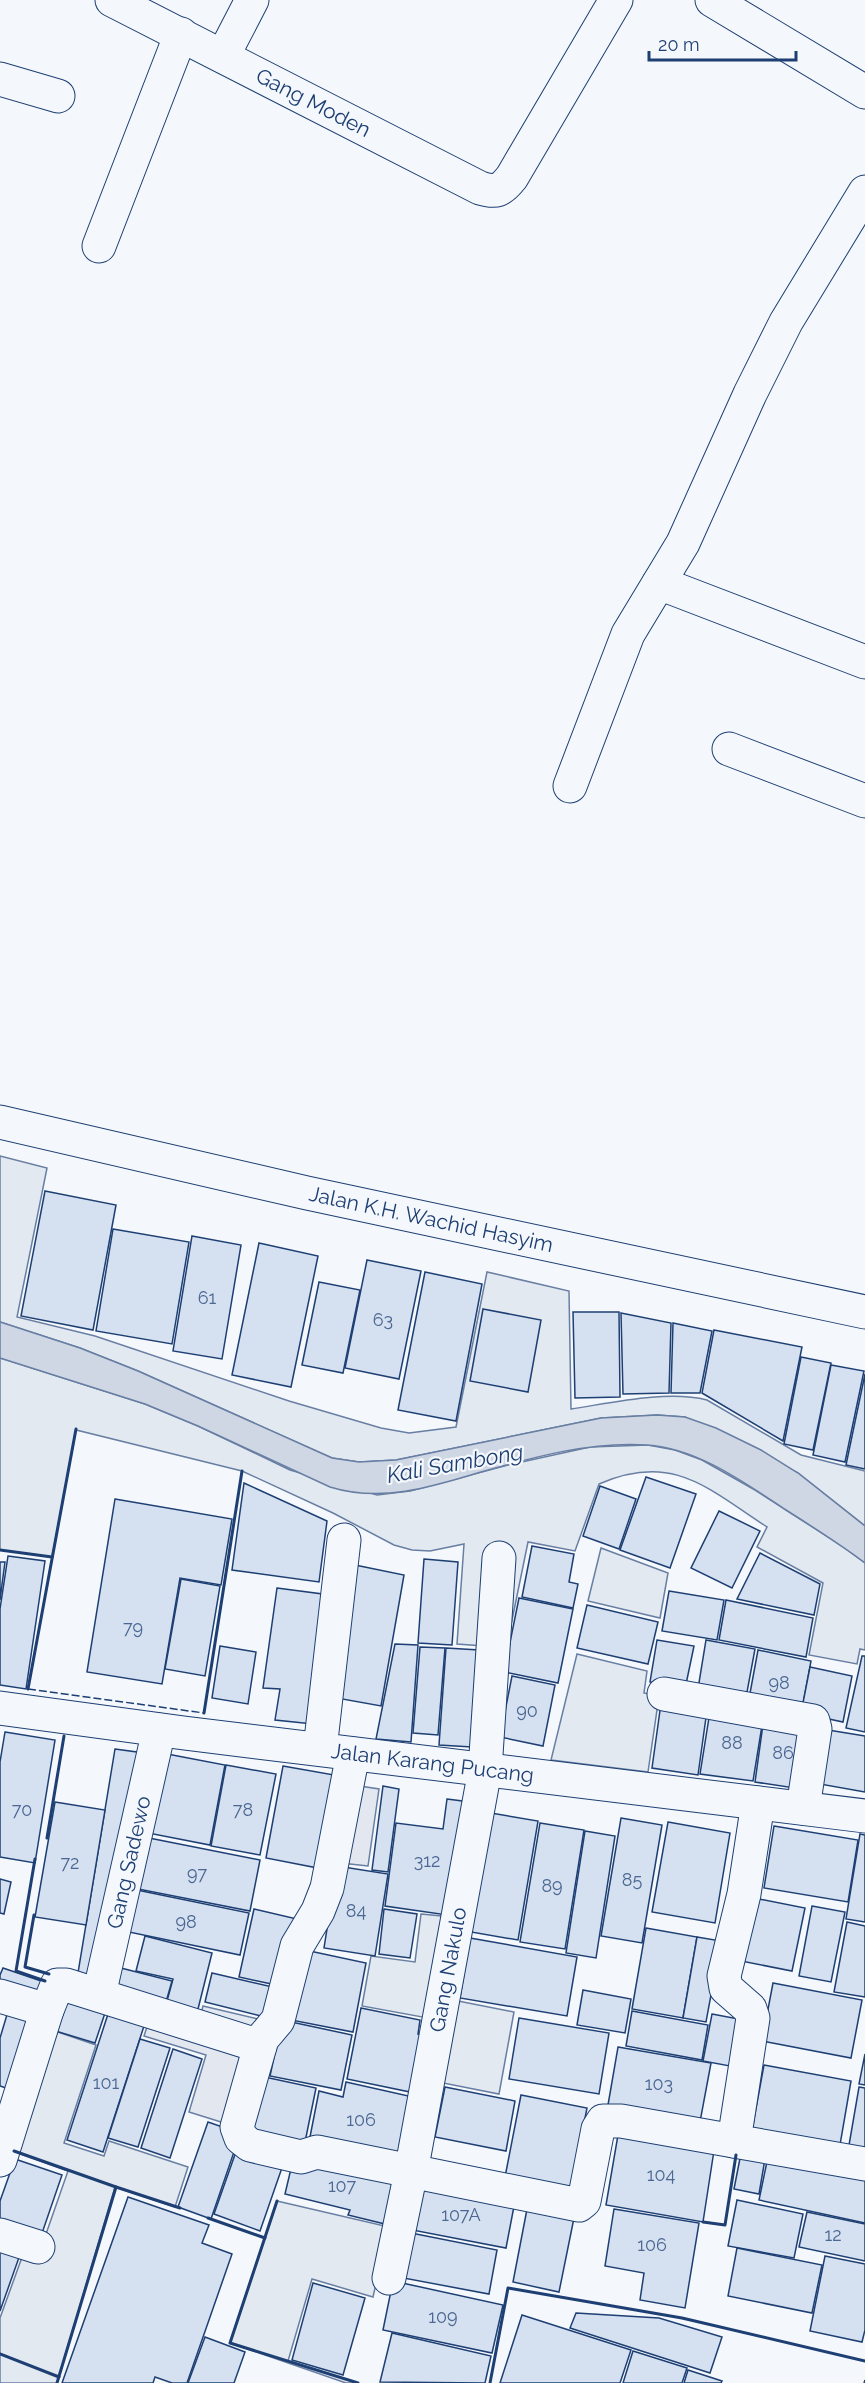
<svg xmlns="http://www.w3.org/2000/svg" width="865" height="2383" viewBox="0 0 865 2383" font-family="Raleway,sans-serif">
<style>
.green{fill:#e3e9f0;stroke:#687fa3;stroke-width:1.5}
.parking{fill:#e3e8f0;stroke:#687fa3;stroke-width:1.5}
.water{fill:#cfd7e4;stroke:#687fa3;stroke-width:1.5}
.building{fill:#d5e0f0;stroke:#1d3f73;stroke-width:1.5}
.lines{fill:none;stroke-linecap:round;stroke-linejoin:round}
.minor-casing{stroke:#1d3f73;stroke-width:35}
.minor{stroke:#f4f7fb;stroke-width:33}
.fence{stroke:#1d3f73;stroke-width:1.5;stroke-dasharray:8 3;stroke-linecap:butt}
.wall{stroke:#1d3f73;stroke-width:3}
.labels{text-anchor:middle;stroke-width:4.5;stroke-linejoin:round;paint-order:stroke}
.number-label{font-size:18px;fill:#4b6792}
.street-label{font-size:21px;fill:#1d3f73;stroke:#f4f7fb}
.water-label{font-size:22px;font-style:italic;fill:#1d3f73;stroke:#f4f7fb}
</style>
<rect width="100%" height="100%" fill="#f4f7fb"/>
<g class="green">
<path d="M0 1156 47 1168 17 1317 95 1336 289 1401 381 1428 409 1433 456 1427 487 1272 569 1291 571 1409C611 1403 667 1390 707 1400L801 1455 865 1471V1526L798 1473 685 1417 657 1415 601 1418 396 1460 359 1462 332 1458 138 1371 80 1348 0 1322Z"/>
<path d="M0 1358 145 1404 198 1426 290 1470 377 1495 410 1491 508 1465 590 1447 648 1445 675 1450 702 1460 755 1490 842 1546 865 1563V1650L860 1649 857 1664 809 1655 823 1583 757 1547 767 1527C707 1488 673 1452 599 1484L575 1551 528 1542 491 1723 484 1646 457 1644 464 1544 430 1551 412 1550 394 1545 333 1513 242 1471 76 1430 52 1557 0 1550Z"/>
<path d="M601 1548 668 1573 660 1618 588 1601Z"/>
<path d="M577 1654 647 1671 644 1693 659 1696 648 1772 551 1760Z"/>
<path d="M421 1914 452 1917 433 2019 362 2006 371 1956 415 1962Z"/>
<path d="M453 2000 514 2012 499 2094 438 2082Z"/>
<path d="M203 2006 258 2019 254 2036 199 2023Z"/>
<path d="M49 2029 96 2045 64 2143 104 2156 109 2141 188 2167 175 2207 115 2187 57 2383H0V2318L25 2249 39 2254 68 2171 7 2149Z"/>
<path d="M277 2201 389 2227 373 2297 312 2279 288 2361 358 2383H346L230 2343Z"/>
</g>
<g class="parking">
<path d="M353 1785 379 1789 368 1866 341 1863Z"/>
<path d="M152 2012 260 2046 237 2127 189 2112 206 2055 144 2036Z"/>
</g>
<path class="water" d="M0 1322 80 1348 138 1371 332 1458 359 1462 396 1460 601 1418 657 1415 685 1417 716 1428 761 1450 798 1473 865 1526V1563C840 1544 813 1527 786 1510 745 1483 697 1448 647 1445 592 1441 534 1457 481 1472 432 1487 381 1503 330 1487L198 1426 145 1404 0 1358Z"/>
<g class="building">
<path d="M45 1191 116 1205 93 1330 21 1316Z"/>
<path d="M113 1229 189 1242 172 1344 96 1331Z"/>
<path d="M192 1236 241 1245 222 1359 173 1351Z"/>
<path d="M259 1243 318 1256 291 1387 232 1375Z"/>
<path d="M367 1260 421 1271 399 1379 345 1368Z"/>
<path d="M425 1272 482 1284 456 1421 398 1410Z"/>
<path d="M319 1282 360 1290 343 1373 302 1365Z"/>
<path d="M483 1309 541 1320 528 1392 470 1381Z"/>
<path d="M573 1312H619L620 1397 575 1398Z"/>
<path d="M621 1313 671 1323 669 1393 623 1394Z"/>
<path d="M673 1323 712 1331 700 1393H671Z"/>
<path d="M714 1330 802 1347 783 1441 702 1393Z"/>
<path d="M801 1357 831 1363 813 1450 784 1444Z"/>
<path d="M831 1365 864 1371 845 1462 813 1455Z"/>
<path d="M865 1374V1469L846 1465Z"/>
<path d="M646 1477 696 1494 670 1568 620 1550Z"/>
<path d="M244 1483 327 1521 319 1582 232 1570Z"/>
<path d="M600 1486 636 1499 619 1549 583 1536Z"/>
<path d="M115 1499 232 1519 221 1585 180 1578 162 1684 87 1672Z"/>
<path d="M719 1511 760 1531 732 1588 691 1568Z"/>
<path d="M532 1546 574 1554 569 1582 578 1584 573 1608 522 1597Z"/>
<path d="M760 1553 820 1584 814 1615 737 1599Z"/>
<path d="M8 1556 45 1561 26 1689 0 1685V1609Z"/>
<path d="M424 1559 458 1562 452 1645 418 1643Z"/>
<path d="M0 1562H5L0 1600Z"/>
<path d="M355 1565 404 1575 381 1706 331 1697Z"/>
<path d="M181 1579 220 1586 205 1676 165 1669Z"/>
<path d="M277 1588 330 1595 313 1724 275 1720 280 1689 263 1688Z"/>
<path d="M669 1591 724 1600 717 1640 662 1631Z"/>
<path d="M519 1598 573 1609 558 1683 504 1672Z"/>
<path d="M726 1600 813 1618 806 1657 719 1640Z"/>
<path d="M587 1605 658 1622 648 1664 577 1648Z"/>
<path d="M657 1640 694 1646 685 1689 650 1682Z"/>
<path d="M706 1640 755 1649 745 1703 697 1695Z"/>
<path d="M395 1644 418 1645 411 1742 376 1739Z"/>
<path d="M220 1646 256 1652 248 1704 212 1698Z"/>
<path d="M420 1647 445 1648 438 1735 413 1733Z"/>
<path d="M446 1648 479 1650 472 1747 439 1745Z"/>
<path d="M758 1650 811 1661 801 1715 748 1704Z"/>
<path d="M862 1656H865V1732L846 1728Z"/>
<path d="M810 1667 852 1676 843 1722 801 1713Z"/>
<path d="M512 1676 555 1685 543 1746 500 1737Z"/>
<path d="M662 1696 708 1703 698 1775 652 1768Z"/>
<path d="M711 1705 764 1713 753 1781 700 1774Z"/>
<path d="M764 1717 811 1725 801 1789 755 1782Z"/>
<path d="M822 1729 865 1736V1792L814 1783Z"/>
<path d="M5 1732 55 1740 35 1863 0 1857V1762Z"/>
<path d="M115 1749 144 1753 93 1983 77 1979Z"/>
<path d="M162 1753 225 1765 210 1845 148 1833Z"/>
<path d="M226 1765 276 1774 260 1855 211 1846Z"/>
<path d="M283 1766 340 1776 323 1869 266 1858Z"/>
<path d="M383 1786 399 1789 388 1872 372 1870Z"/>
<path d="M447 1799 470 1802 447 1915 385 1906 396 1823 443 1829Z"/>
<path d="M55 1802 105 1810 86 1925 35 1917Z"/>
<path d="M491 1813 538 1821 518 1940 471 1932Z"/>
<path d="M621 1818 662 1825 642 1943 601 1936Z"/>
<path d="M668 1822 730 1833 715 1923 652 1912Z"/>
<path d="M540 1823 584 1830 565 1949 520 1942Z"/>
<path d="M774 1826 858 1840 848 1902 764 1888Z"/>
<path d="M585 1831 615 1836 596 1958 566 1953Z"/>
<path d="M860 1834 865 1835V1922L846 1919Z"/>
<path d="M144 1837 260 1860 250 1911 133 1888Z"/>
<path d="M337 1866 388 1874 375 1956 324 1948Z"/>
<path d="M0 1879 11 1882 4 1914 0 1913Z"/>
<path d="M132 1889 249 1913 240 1955 124 1931Z"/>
<path d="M754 1898 805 1908 792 1971 741 1961Z"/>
<path d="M812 1906 845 1912 831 1982 799 1976Z"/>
<path d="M254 1909 297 1919 281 1986 239 1977Z"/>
<path d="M384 1909 417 1914 410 1958 379 1954Z"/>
<path d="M847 1922 865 1926V1997L834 1992Z"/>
<path d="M646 1928 697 1937 683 2018 632 2009Z"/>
<path d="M145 1936 212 1953 195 2021 164 2012 173 1979 136 1971Z"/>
<path d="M697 1937 721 1941 706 2022 683 2018Z"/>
<path d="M470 1938 577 1957 567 2016 460 1998Z"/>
<path d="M305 1950 366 1963 353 2032 291 2020Z"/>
<path d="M117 1967 172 1981 164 2009 109 1995Z"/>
<path d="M3 1968 50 1984 44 2005 0 1990V1975Z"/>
<path d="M212 1973 277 1988 269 2018 205 2002Z"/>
<path d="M773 1983 862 2000 851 2058 762 2041Z"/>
<path d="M60 1989 108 2004 95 2043 49 2029Z"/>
<path d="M583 1990 631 1999 625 2033 577 2025Z"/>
<path d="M9 2008 39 2018 15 2091 0 2086V2038Z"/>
<path d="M361 2008 420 2020 418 2034 426 2035 415 2093 347 2079Z"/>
<path d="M632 2011 708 2025 702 2060 626 2046Z"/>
<path d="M108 2014 144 2026 103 2152 67 2140Z"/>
<path d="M712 2014 744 2020 735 2067 703 2061Z"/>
<path d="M519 2018 609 2033 599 2094 509 2079Z"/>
<path d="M282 2020 352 2035 341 2090 270 2076Z"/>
<path d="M140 2039 170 2048 138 2147 108 2138Z"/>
<path d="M618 2047 711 2063 700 2122 608 2105Z"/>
<path d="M173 2049 202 2059 170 2158 141 2148Z"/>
<path d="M865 2054V2085L859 2084Z"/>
<path d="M764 2065 851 2081 840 2145 752 2130Z"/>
<path d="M260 2076 316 2088 304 2147 248 2134Z"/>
<path d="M346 2082 413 2097 399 2161 309 2142 319 2091 343 2097Z"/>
<path d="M445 2087 515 2101 506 2151 435 2137Z"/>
<path d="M859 2087 865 2088V2154L848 2151Z"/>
<path d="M521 2095 587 2108 571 2190 505 2177Z"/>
<path d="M208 2122 234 2131 235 2149 211 2219 178 2207Z"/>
<path d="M619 2129 715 2144 703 2222 606 2205Z"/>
<path d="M238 2146 284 2162 260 2231 214 2214Z"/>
<path d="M742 2148 766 2153 759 2194 734 2189Z"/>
<path d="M769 2152 865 2172V2223L759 2200Z"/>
<path d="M15 2159 62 2175 40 2239 0 2224V2201Z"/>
<path d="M293 2160 400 2177 389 2225 348 2215 350 2210 285 2194Z"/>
<path d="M416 2182 515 2201 506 2248 407 2229Z"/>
<path d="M128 2197 209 2225 202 2243 232 2254 187 2383H172L155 2377 153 2383H62Z"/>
<path d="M737 2200 803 2214 794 2258 728 2246Z"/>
<path d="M528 2204 575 2213 559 2292 513 2282Z"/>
<path d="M614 2209 699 2223 685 2308 640 2300 644 2273 605 2266Z"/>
<path d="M807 2212 865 2224V2261L799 2247Z"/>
<path d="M406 2232 497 2250 489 2294 398 2277Z"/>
<path d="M0 2241 22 2249 0 2311Z"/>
<path d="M737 2248 822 2265 812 2313 728 2296Z"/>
<path d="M825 2256 865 2264V2330L862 2342 810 2331Z"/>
<path d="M393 2281 503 2305 492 2353 383 2330Z"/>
<path d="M313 2283 365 2298 343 2375 292 2360Z"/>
<path d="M576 2313 659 2318 722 2337 710 2373 570 2328Z"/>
<path d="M522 2315 631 2350 620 2383H500Z"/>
<path d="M392 2333 491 2356 485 2383 380 2382Z"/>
<path d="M205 2337 245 2352 234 2383H188Z"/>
<path d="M633 2351 687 2368 682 2383H623Z"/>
<path d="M688 2370 722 2381 721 2383H684Z"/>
</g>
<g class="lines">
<defs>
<g id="minor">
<path id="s1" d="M112 0 480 188C496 193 501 191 512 177L616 0"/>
<path d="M712 0 865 92"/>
<path d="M223 56 252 0"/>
<path d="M0 79 58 96"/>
<path d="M99 246 181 34"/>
<path d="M659 583 865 662"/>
<path d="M729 749 865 801"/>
<path d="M570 786 628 634 683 543 750 394 786 322 865 192"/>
<path id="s2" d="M0 1122 307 1193 865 1312"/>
<path d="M664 1694 813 1721 815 1729 803 1808"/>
<path id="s3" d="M0 1708 184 1733 865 1816"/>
<path d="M320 1749 344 1540"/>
<path d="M353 1754 327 1888 318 1911 297 1946 278 2020 262 2039 237 2127 241 2138 250 2145 301 2157 317 2152 579 2205 584 2201 598 2129 603 2121H621L734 2141"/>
<path d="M758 1803 744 1894 724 1976 726 1988 750 2009 753 2018 734 2141 865 2164"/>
<path id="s4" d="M99 1995 159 1730"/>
<path d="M0 1996 47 2010"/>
<path d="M0 2160 47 2010 57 1985H66L260 2046"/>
<path d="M0 2235 38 2247"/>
<path id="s5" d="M389 2278 411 2172 485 1770 499 1558"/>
</g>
</defs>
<use href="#minor" class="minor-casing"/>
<use href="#minor" class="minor"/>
<g class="fence">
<path d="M28 1689 204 1713"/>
<path d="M864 2383 865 2380"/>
</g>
<g class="wall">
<path d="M0 1550 52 1557"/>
<path d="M28 1689 76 1429"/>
<path d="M204 1713 242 1471"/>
<path d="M47 1838 64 1736"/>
<path d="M35 1859 16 1971 45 1981"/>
<path d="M34 1915 25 1967 49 1974"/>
<path d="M14 2151 116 2187"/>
<path d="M277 2201 230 2343 358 2383"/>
<path d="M208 2218 265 2238"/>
<path d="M703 2222 725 2225 736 2155"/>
<path d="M0 2354 59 2377"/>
<path d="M57 2383 116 2187 180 2208"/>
<path d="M490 2383 508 2288 682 2318 865 2361"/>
</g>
</g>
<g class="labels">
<g class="number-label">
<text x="207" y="1304">61</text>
<text x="383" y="1326">63</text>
<text x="133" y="1634">79</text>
<text x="779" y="1689">98</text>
<text x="527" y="1717">90</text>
<text x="732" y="1749">88</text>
<text x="783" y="1759">86</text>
<text x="22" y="1816">70</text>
<text x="243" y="1816">78</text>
<text x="427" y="1867">312</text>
<text x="70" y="1869">72</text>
<text x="197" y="1880">97</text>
<text x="632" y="1886">85</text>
<text x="552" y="1892">89</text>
<text x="356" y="1917">84</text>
<text x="186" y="1928">98</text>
<text x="106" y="2089">101</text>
<text x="659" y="2090">103</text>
<text x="361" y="2126">106</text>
<text x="661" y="2181">104</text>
<text x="342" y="2192">107</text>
<text x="461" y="2221">107A</text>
<text x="833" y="2241">12</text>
<text x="652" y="2251">106</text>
<text x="443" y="2323">109</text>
</g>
<g class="street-label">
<text dy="7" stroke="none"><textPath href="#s1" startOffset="226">Gang Moden</textPath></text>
<text dy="7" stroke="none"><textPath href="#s2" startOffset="442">Jalan K.H. Wachid Hasyim</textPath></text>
<text dy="7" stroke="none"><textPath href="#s3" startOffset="436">Jalan Karang Pucang</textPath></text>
<text dy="7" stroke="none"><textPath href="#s4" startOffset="136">Gang Sadewo</textPath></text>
<text dy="7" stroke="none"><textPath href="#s5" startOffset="314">Gang Nakulo</textPath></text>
</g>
<g class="water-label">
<text transform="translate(455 1463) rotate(-10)" y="8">Kali Sambong</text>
</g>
</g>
<path d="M649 51v9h147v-9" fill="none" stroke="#1d3f73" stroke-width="3"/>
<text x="658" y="51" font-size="18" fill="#1d3f73" stroke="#f4f7fb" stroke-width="4.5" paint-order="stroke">20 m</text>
</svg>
